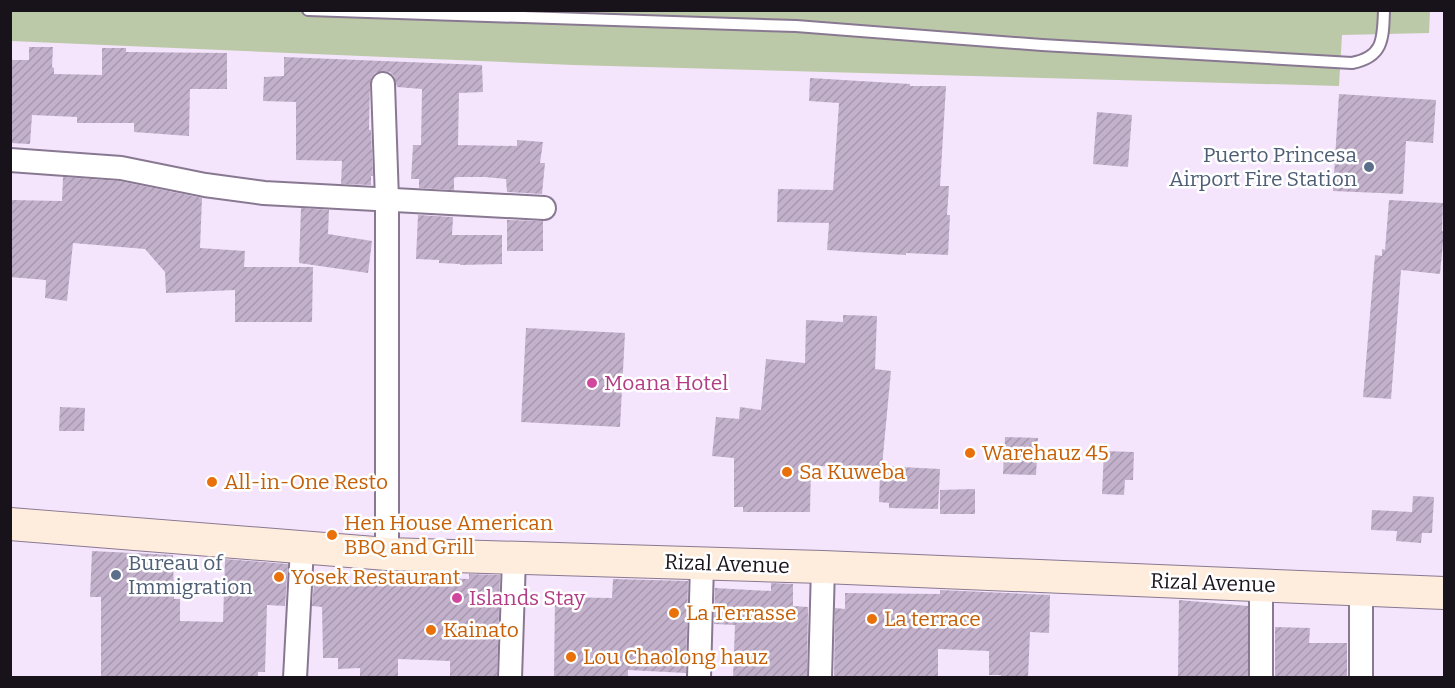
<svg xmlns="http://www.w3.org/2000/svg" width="1455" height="688" viewBox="0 0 1455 688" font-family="Bitter,serif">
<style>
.green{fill:#bcc9a8}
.building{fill:url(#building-hatch)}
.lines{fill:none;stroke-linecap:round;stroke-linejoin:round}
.lane-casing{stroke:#897891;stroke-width:14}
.street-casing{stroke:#897891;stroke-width:26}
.secondary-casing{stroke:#897891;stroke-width:34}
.lane{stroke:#fff;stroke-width:10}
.street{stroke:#fff;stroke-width:22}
.secondary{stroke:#feecdd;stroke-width:32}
.service-dot{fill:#5c6f8a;stroke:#fff;stroke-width:2}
.hotel-dot{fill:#d1479c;stroke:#fff;stroke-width:2}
.food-dot{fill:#e8710a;stroke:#fff;stroke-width:2}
.labels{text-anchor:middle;stroke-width:5;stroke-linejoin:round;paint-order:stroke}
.service-label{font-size:21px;fill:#4e5e75;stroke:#fff;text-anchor:end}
.hotel-label{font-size:21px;fill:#b23c85;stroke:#fff;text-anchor:start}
.food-label{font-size:21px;fill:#c56008;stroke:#fff;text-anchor:start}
.street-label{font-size:21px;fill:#18121b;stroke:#fff}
</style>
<defs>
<pattern id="building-hatch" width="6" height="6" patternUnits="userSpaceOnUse" patternTransform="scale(1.5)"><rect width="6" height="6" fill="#c3b1cc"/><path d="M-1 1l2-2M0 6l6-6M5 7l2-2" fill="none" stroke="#a797af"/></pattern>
</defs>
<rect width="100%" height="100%" fill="#f4e5fc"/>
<path class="green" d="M11 10 1430 11 1429 33 1342 35 1339 86 573 65 11 41Z"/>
<g class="building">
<path d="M29 47H53L52 67 54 68V74L102 75V48H126V52L227 53V89H190L189 136 134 132V123H77V117L32 115 30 144 10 143 11 60H29Z"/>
<path d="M284 57 482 65 483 92 459 93 458 145 517 146V140L543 142 540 163H545L542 194 507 192 506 179 485 177H457L454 178V190L419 188V179H411L413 145H421L422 89 397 87 394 76 390 72 383 71 375 73 371 78 370 84 369 130H371L373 176H371V185L341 184 342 161 296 160V102L263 101 264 77 284 76Z"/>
<path d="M810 78 910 84V86H946L940 186H949L947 215H950L948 255 906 253V255L827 250 829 223 777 222 778 189 833 190 839 103 809 101Z"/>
<path d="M1339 94 1436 100 1433 143 1406 141 1403 194 1333 191Z"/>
<path d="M1097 112 1132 115 1128 167 1093 164Z"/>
<path d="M63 177 119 181 202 198 200 248 245 251 244 267H313L312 322H235V290L166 293 165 272 145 249 73 243 67 301 45 298 46 280 10 277V200L62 201Z"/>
<path d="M1389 200 1443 203 1442 231 1444 232 1440 274 1401 270 1391 399 1363 397 1375 255 1382 256V249L1385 250Z"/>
<path d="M301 208 329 210 328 234 372 241 368 273 299 263Z"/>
<path d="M418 215 453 217 452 235H502V264L460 265V264L439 263V260L416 259Z"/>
<path d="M507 220 543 221V251H507Z"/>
<path d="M843 315 877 316 875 369 891 371 882 466 940 469 938 509 889 508V503L879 502 880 472 811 465 810 512H743V507H734V458L712 456 716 417 739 419 740 407 761 410 766 359 805 363 806 320 843 322Z"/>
<path d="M526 328 625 333 620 427 521 422Z"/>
<path d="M60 407 85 408 84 431H59Z"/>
<path d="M1005 437 1038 438 1036 475 1003 474Z"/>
<path d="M1104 451 1134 452 1133 480H1125L1124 495 1102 494Z"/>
<path d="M975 489V514H940V490Z"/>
<path d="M1413 496 1434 497 1432 533H1422L1421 543 1396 541 1397 531 1371 530 1372 510 1412 512Z"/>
<path d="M92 551 173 555 174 599H180V621L223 622 225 559 288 564 285 606 267 605 265 672H258V678H101V597H90Z"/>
<path d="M469 574 500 575 497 678H450V661L398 659V677H360V668L338 669V658H323L322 607 312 606 314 583 414 582V577L469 579Z"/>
<path d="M613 579 688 581 686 673 628 670V678H554L555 597 612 598Z"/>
<path d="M771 583 793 584V606L808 607 807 678H733L735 625 714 624 715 588 771 591Z"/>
<path d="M940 590 1050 595 1049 633 1030 632 1028 678H1000L1001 675H989V651L938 649V678H834L835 608 845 609V593L940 594Z"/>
<path d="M1179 600 1248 606V678H1178Z"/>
<path d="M1275 627 1310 628 1309 643H1347V678L1275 677Z"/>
</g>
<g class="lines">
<defs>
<path id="lane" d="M308 10 796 26 1042 45 1352 63C1384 57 1383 38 1384 10"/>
<g id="street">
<path d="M383 84 387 200V554"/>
<path d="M10 160 121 168 205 185 264 193 544 208"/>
<path d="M1261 585V678"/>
<path d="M1361 589V678"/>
<path d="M295 678 302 548"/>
<path d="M510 678 514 558"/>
<path d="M699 678 702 563"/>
<path d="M820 678 823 567"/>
</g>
<path id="secondary" d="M10 524 387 554 823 567 1444 593"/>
</defs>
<use href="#lane" class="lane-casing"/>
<use href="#street" class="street-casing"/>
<use href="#secondary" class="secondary-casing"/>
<use href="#lane" class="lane"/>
<use href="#street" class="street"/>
<use href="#secondary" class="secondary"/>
</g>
<g class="service-dot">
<circle cx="1369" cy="167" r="6"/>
<circle cx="116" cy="575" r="6"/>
</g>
<g class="hotel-dot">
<circle cx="592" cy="383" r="6"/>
<circle cx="457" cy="598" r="6"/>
</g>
<g class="food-dot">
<circle cx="970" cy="453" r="6"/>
<circle cx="787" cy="472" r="6"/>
<circle cx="212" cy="482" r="6"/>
<circle cx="332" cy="535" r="6"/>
<circle cx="279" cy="577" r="6"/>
<circle cx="674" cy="613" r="6"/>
<circle cx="872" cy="619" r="6"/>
<circle cx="431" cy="630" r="6"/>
<circle cx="571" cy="657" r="6"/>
</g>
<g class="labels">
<g class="service-label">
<text x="1357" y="162">Puerto Princesa<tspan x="1357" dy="24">Airport Fire Station</tspan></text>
<text x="128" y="570" text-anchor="start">Bureau of<tspan x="128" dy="24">Immigration</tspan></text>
</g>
<g class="hotel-label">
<text x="604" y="390">Moana Hotel</text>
<text x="469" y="605">Islands Stay</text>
</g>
<g class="food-label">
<text x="982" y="460">Warehauz 45</text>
<text x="799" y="479">Sa Kuweba</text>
<text x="224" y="489">All-in-One Resto</text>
<text x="344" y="530">Hen House American<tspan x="344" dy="24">BBQ and Grill</tspan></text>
<text x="291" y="584">Yosek Restaurant</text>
<text x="686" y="620">La Terrasse</text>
<text x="884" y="626">La terrace</text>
<text x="443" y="637">Kainato</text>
<text x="583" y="664">Lou Chaolong hauz</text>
</g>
<g class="street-label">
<text transform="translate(727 564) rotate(2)" y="7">Rizal Avenue</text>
<text transform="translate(1213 583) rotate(2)" y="7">Rizal Avenue</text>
</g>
</g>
<rect width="1455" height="688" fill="none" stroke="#18121b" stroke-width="24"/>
</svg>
